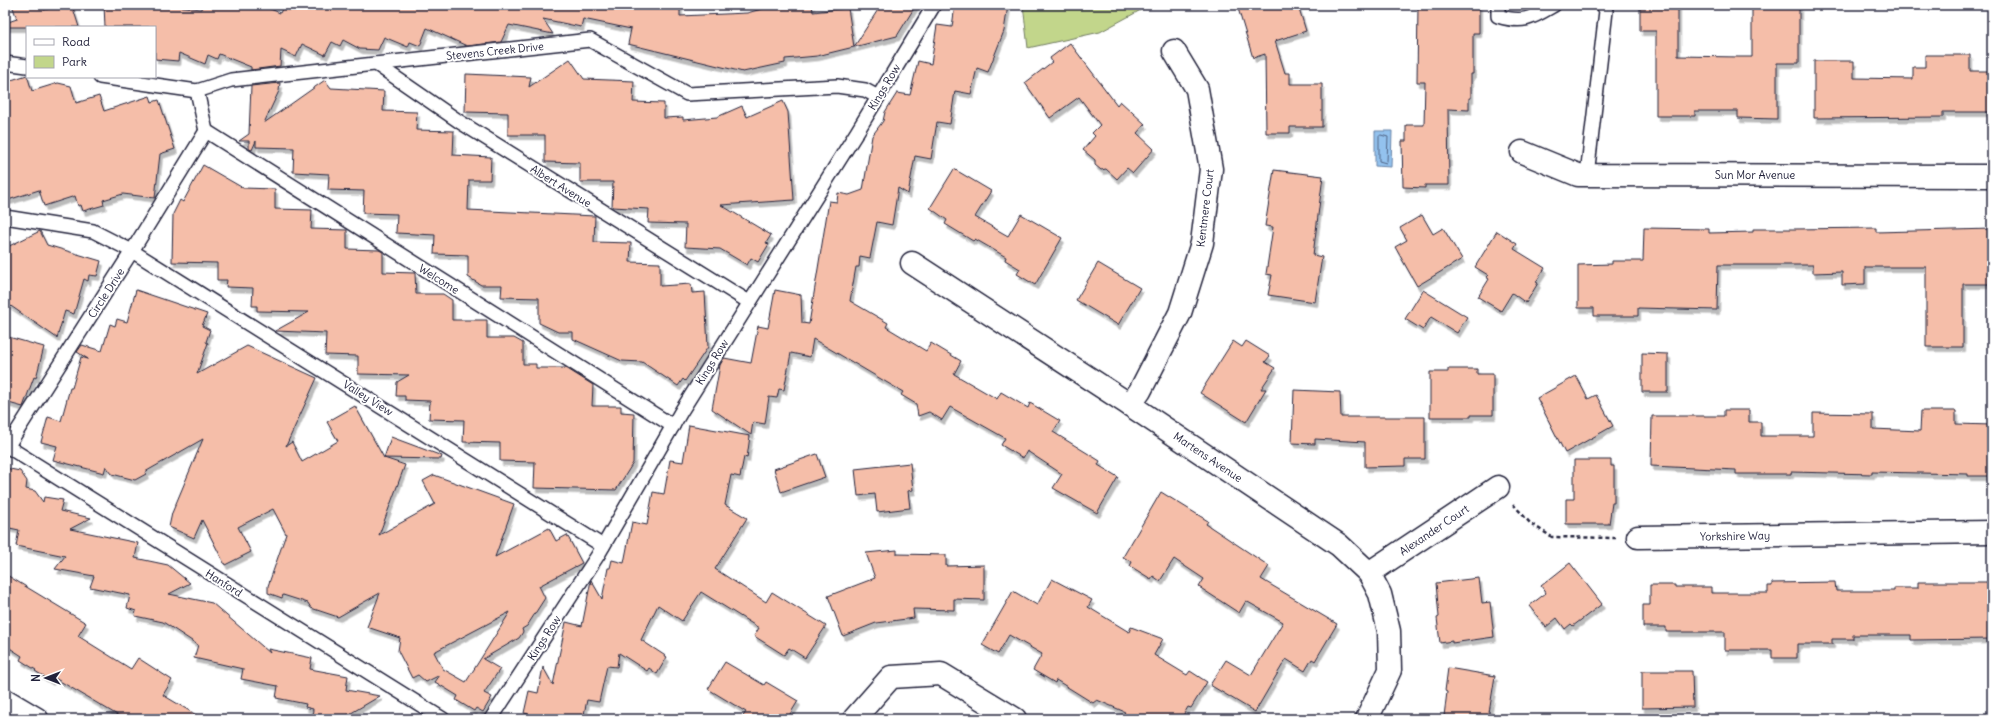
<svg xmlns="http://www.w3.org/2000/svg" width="1997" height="724" viewBox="0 0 1997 724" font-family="Delius,sans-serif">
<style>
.green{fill:#c2d68b;stroke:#727c63}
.water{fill:#93c2ee;stroke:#6682a6}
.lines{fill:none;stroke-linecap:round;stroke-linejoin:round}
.shore{stroke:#4f6283;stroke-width:1}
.building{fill:#f5bea9;stroke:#22223b;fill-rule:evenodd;filter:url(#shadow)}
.lane-casing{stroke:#22223b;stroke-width:16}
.street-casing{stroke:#22223b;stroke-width:25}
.path{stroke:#22223b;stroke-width:2.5;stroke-dasharray:4 3;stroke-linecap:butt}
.lane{stroke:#fff;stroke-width:13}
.street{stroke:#fff;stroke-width:22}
.labels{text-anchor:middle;stroke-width:4;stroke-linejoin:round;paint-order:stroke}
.street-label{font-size:11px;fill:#22223b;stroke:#fff}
</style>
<defs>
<filter id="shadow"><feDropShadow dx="2.5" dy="4.5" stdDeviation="0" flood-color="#0004"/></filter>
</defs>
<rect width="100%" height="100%" fill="#fff"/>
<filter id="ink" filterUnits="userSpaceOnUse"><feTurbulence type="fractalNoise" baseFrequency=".025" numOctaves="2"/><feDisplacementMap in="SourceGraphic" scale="8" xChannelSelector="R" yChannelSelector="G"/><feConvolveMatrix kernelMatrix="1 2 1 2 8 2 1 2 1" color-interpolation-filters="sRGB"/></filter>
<g filter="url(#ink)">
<path class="green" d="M1023 5H1150L1100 32 1028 48Z"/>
<path class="water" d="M1375 131H1392L1391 167 1375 166Z"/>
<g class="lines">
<path class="shore" d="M1381 135 1388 137 1387 161 1386 163 1379 161V137Z"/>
</g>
<g class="building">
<path d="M12 5H43L44 10 62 5H72L79 27H5V23L17 19Z"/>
<path d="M104 5H167L201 9 203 5H261L280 13 284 5H680V16L747 13 776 5H812L813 12 848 8 854 47 817 56 785 59V63L743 72 628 44 631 29 583 19 581 27 543 19 553 34 509 25 501 42 467 46 427 28 420 46 410 42 408 47 384 37 378 50 360 49 343 40 340 46 332 42 325 55 302 44 296 57 281 50 280 66 251 70V67L219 54 217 59 208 55 205 64 179 53 178 61 155 59V27H105Z"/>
<path d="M881 5H916L897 36 854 47Z"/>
<path d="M955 5H1008L1004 31 988 72 977 68 971 94 955 91 950 124 937 122 931 159 915 156 908 194 898 188 892 225 877 222 870 258 860 256 859 267H856L850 301 888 323 886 327 926 351 931 343 961 361 954 374 997 399 1001 392 1028 408 1030 403 1060 421 1053 432 1100 461 1098 465 1118 477 1097 513 1053 488 1062 474 1027 451 1023 458 1001 445 1005 438 950 407 942 420 929 412 918 416 916 404 901 395 903 392 813 339 810 357 791 353 784 390 779 389 777 398 769 397 765 424 753 422 751 435 712 409 720 365 724 358 751 363 758 326 768 328 775 290 801 295 802 323 809 324 829 201 837 202 838 193 849 195 863 190 872 136 883 121 885 112 897 93 910 95 918 61 931 64 937 25 952 27Z"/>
<path d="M1237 5H1298L1306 31 1275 41 1285 73H1290V84H1322V127H1290V133H1266L1265 54 1253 58Z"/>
<path d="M1418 5H1479V33H1473V74H1471V98H1469V110L1448 109 1449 185H1425V188L1403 187 1402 141H1406V125H1424L1425 82H1417Z"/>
<path d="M1752 5H1799V63H1777V119L1738 118V111H1695V116H1656V31H1640V6H1678V56L1739 57H1752Z"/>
<path d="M1070 43 1117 105 1120 101 1145 124 1137 133 1154 149 1133 173 1127 168 1117 179 1106 169 1101 170 1095 165V160L1083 150 1095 136 1092 133 1100 125 1079 97 1050 118 1025 83 1052 62 1050 58Z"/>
<path d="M1925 55H1970V71H1992V112H1943V117L1814 118V61H1854V78L1913 79V67H1925Z"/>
<path d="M570 59 584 79 634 81 633 102 664 103V118L683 117V120L717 117 742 106 747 117 783 101 788 112 794 200 721 205 771 235 766 243 769 244 758 262 751 258 747 265 720 249 685 247 686 224 648 223 649 209 612 207 613 182H580V163L545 162V135H508V113L465 112 466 74 531 77 529 87Z"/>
<path d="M27 75 32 91 58 83 71 86 76 103 99 96 104 111 150 96 152 102 159 100 175 149 160 154 155 198 123 194 103 200 104 205 83 211 81 205 78 206 75 196 44 206 39 190 5 201V82Z"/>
<path d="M325 80 331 88 384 91 383 111 417 112 416 130 454 131 453 155 491 157 490 180H469L468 210 595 216 594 242 631 243 630 262 660 263V286L691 284 692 293 705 292 708 347 685 381 683 379 678 386 642 362 622 361 573 339V332H558L539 323V298L501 297 502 285H481L468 277V255L434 254 435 235 396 233 397 214 363 213 364 191 328 190 329 174 293 172 294 148 256 147V141L252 150 249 149V141H239L249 134 251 86 280 83 279 91 264 123Z"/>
<path d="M203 165 243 188 275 189V209L312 210 311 229 347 230V249L379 250 383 252V272L415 273 416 294H443L452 300V320H487V338H514L523 343V364H536V368H566L593 385 592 406H621V412L634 413 633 463 616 490 534 488 535 462 500 461V443L463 442 464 420 429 419 430 401 405 400V396H396L397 382 409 375 358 374V356L325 355 326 333 275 331 309 312 257 311V306H252L253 288 226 287 227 280H217V263L172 262 173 214 180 200 183 202Z"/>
<path d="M954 169 991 191 975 217 1008 236 1021 214 1062 238 1035 285 1017 274 1020 269 1005 260 1006 257 975 239 973 241 945 224 947 220 930 208Z"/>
<path d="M1274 170 1323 176 1313 255 1322 257 1315 302 1268 295 1272 275 1266 274 1273 227 1265 226Z"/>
<path d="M1422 215 1433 234 1443 228 1462 259 1417 286 1395 247 1407 240 1400 228Z"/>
<path d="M1644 228 1709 229V233L1753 232V229H1794L1876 228V232L1992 229 1991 284H1963V347H1926V267H1865V284L1842 285V272L1813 273V265H1718L1717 310 1638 308V316H1594V308H1578V265L1612 264V261H1643Z"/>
<path d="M40 231 47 245 101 261 97 276 89 275 88 281 84 279 74 314 65 311 57 338 5 302V248Z"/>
<path d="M1497 231 1517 244 1514 249 1545 268 1536 282 1538 283 1526 303 1512 293 1501 311 1478 297 1489 279 1486 277 1488 275 1475 267Z"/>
<path d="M1098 263 1140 288 1118 325 1076 300Z"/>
<path d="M136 290 207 314 202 326 210 330 206 342 208 343 197 374 247 346 317 378 286 446 292 442 302 462 338 441 327 422 355 406 384 458 391 437 442 456 441 459 384 458 405 465 379 535 435 504 423 481 434 475 514 504 495 557 549 528 556 541 567 535 582 563 539 586 545 598 527 626 522 629 523 632 519 638 483 659 500 669 484 693 492 697 483 712 476 708 474 711 456 700 458 696 435 682 440 675 426 682 418 675 412 678 398 651 400 638 367 627 380 593 338 617 311 608 308 603 283 595 282 598 268 593V586L286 534 273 509 238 527 251 552 225 565 202 520 194 538 169 527 172 513 203 439 145 472 146 474 135 480 112 474 106 466 104 473 53 460 57 446 41 442 48 417 61 421 70 388H72L81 357 88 359 77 352 82 345 102 351 110 324 115 326 117 319 127 322ZM510 612 466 682 443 669 434 652Z"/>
<path d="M1423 290 1467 317 1457 333 1431 317 1423 330 1405 319Z"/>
<path d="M5 336 44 347 36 378 34 377 23 407 5 402Z"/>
<path d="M1233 341 1242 347 1246 341 1270 356 1265 362 1275 368 1261 389H1266L1246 422 1200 393Z"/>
<path d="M1642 353 1668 354V392H1642Z"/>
<path d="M1448 369H1477V374H1493V415H1471V417H1430V372H1448Z"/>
<path d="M1576 376 1588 399 1596 395 1613 426 1565 453 1537 398Z"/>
<path d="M1294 390 1340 392 1341 417H1425V459H1405V466L1365 467V442L1315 439V444L1292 443Z"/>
<path d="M1724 410H1749V422H1761V436H1813V413L1873 414V429L1920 431 1921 411H1956V424L1992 425V476H1968V474L1872 472V474L1791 472V474H1736V470L1651 466 1652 416H1724Z"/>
<path d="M689 425 750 436 747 458 744 457 740 477 731 475 725 505 747 518 715 569 766 602 772 592 826 626 805 658 789 648 784 655 754 636 759 628 701 592 682 621 658 605 641 640 667 657 657 674 649 668 647 671 619 653 617 667 607 666 599 702 587 700 583 719H527L528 714 524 713 529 691 538 693 543 667 553 685 566 622 582 626 591 580 602 599 608 568H610L612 560 624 563 632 522 647 525 653 492 664 494 670 460 683 462Z"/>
<path d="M817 454 825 477 781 492 774 469Z"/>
<path d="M1574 460H1611V466H1614V503H1612L1609 524H1566V499H1574Z"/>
<path d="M910 463 913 490 908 491 910 508 877 512 875 494 858 496 855 469Z"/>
<path d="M5 468 20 471 27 481 26 489 35 491 43 502 44 497 63 500 60 511 91 518 70 529 138 543 135 558 168 565 190 583 169 594 212 603 270 653 268 649 312 658 310 669 348 676 346 690 380 696 341 719H312L313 709 305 707 306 704 276 698 278 686 241 679 243 669 194 658 198 645 163 622 135 616 136 611 127 608 130 595 90 587 94 576 55 569 65 556 16 546 19 530 5 527Z"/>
<path d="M1161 492 1208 521 1206 524 1269 566 1261 579 1337 624 1315 661 1312 659 1305 671 1286 659 1255 712 1210 685 1226 660 1251 675 1283 622 1246 601 1239 613 1199 587 1204 579 1174 559 1160 581 1153 576 1151 579 1130 566 1132 562 1123 557Z"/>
<path d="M897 550V554L946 555V566L984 565V600L954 599V610L913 609 914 618 876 623 843 636 828 596 875 578 866 553Z"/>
<path d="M1570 563 1602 604 1573 626 1571 624 1565 629 1557 618 1546 627 1529 606 1546 593 1541 586Z"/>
<path d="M5 574 86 623 78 636 131 669 138 658 172 680 163 695 203 719H124L53 677 51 681 35 671 36 670 20 660 22 656 5 645Z"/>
<path d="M1479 578 1482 603 1490 602 1494 637 1452 643V641L1440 643 1437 618 1439 617 1436 583Z"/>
<path d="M1052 579 1092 600 1088 607 1129 632 1131 627 1163 639 1154 655 1187 675 1190 671 1207 682 1191 708 1188 707 1181 719H1120L1125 712 1097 700 1093 703 1056 680 1055 683 1033 670 1042 654 1009 635 998 654 982 645 1013 591 1037 605Z"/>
<path d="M1835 582 1836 591H1894V588H1918V582H1992V639L1911 640V635H1853V639H1832V644H1797V658H1772V650H1725V632H1666V627H1643V605H1650V585H1675V587H1711V593H1768V586H1772V583Z"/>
<path d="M725 662 764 685 766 682 798 701 787 719H741L746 712 708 689Z"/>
<path d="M1448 668 1495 676 1488 719H1464L1444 716 1447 692 1445 691Z"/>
<path d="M1642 671H1692L1693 707 1642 708Z"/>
</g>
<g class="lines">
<defs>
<g id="lane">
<path d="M1498 5V16C1524 24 1532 18 1554 5"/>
<path d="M5 63 27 66"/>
<path d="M376 64 460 122 749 302"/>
<path d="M100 77 197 91 231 80 590 40 687 94 837 86 865 90 878 97"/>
<path d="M197 91 206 131"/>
<path d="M206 131 673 426"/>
<path d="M1587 175 1606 11 1603 5"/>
<path d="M5 217 93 231 132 251 603 546"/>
<path d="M5 445 443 719"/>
<path d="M7 447 132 251 206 131"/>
<path d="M491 719 598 555 682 410 857 132 934 5"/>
</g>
<g id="street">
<path d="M1522 152 1578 175 1992 176"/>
<path d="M912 263 1130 405 1339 545 1369 573 1380 594 1389 631 1390 670 1367 719"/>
<path d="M1130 405 1140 391 1180 313 1202 243 1211 169 1197 89 1174 51"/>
<path d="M1638 537 1992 532"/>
<path d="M1369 573 1498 487"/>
<path d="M5 700 37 719"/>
<path d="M854 719 891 677 941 674 1015 719"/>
</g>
</defs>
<use href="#lane" class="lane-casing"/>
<use href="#street" class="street-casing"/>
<path class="path" d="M1513 504 1530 523 1552 537 1616 538"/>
<use href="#lane" class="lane"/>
<use href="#street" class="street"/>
</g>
</g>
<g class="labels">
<g class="street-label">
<text transform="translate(495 51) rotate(-6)" y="4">Stevens Creek Drive</text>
<text transform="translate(884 87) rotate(-59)" y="4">Kings Row</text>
<text x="1755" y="179">Sun Mor Avenue</text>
<text transform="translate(561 186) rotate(32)" y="4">Albert Avenue</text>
<text transform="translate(1205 208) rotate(-83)" y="4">Kentmere Court</text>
<text transform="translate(439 279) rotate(32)" y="4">Welcome</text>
<text transform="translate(106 293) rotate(-57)" y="4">Circle Drive</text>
<text transform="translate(712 362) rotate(-58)" y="4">Kings Row</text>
<text transform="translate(368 398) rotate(32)" y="4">Valley View</text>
<text transform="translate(1208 457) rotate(34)" y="4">Martens Avenue</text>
<text transform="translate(1434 530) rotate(-34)" y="4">Alexander Court</text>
<text transform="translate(1735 536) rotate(-1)" y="4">Yorkshire Way</text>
<text transform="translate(224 583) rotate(32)" y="4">Hanford</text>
<text transform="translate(544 638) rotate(-57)" y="4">Kings Row</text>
</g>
</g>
<rect width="1997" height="724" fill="none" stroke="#fff" stroke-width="20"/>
<rect x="10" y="10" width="1977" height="704" fill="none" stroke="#22223b" stroke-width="1.5" filter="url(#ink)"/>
<rect x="26" y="26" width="130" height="52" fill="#ffffff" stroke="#a7a7b1"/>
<rect x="34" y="39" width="20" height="6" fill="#ffffff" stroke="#a7a7b1"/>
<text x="62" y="46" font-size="12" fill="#22223b">Road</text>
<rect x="34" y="56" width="20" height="12" fill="#c2d68b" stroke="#a7a7b1"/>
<text x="62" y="66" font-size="12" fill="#22223b">Park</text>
<g transform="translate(46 678) rotate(270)" stroke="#ffffff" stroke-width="3" paint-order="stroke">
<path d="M0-3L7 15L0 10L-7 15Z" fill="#22223b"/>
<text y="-6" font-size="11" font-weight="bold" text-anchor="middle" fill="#22223b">N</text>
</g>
</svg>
